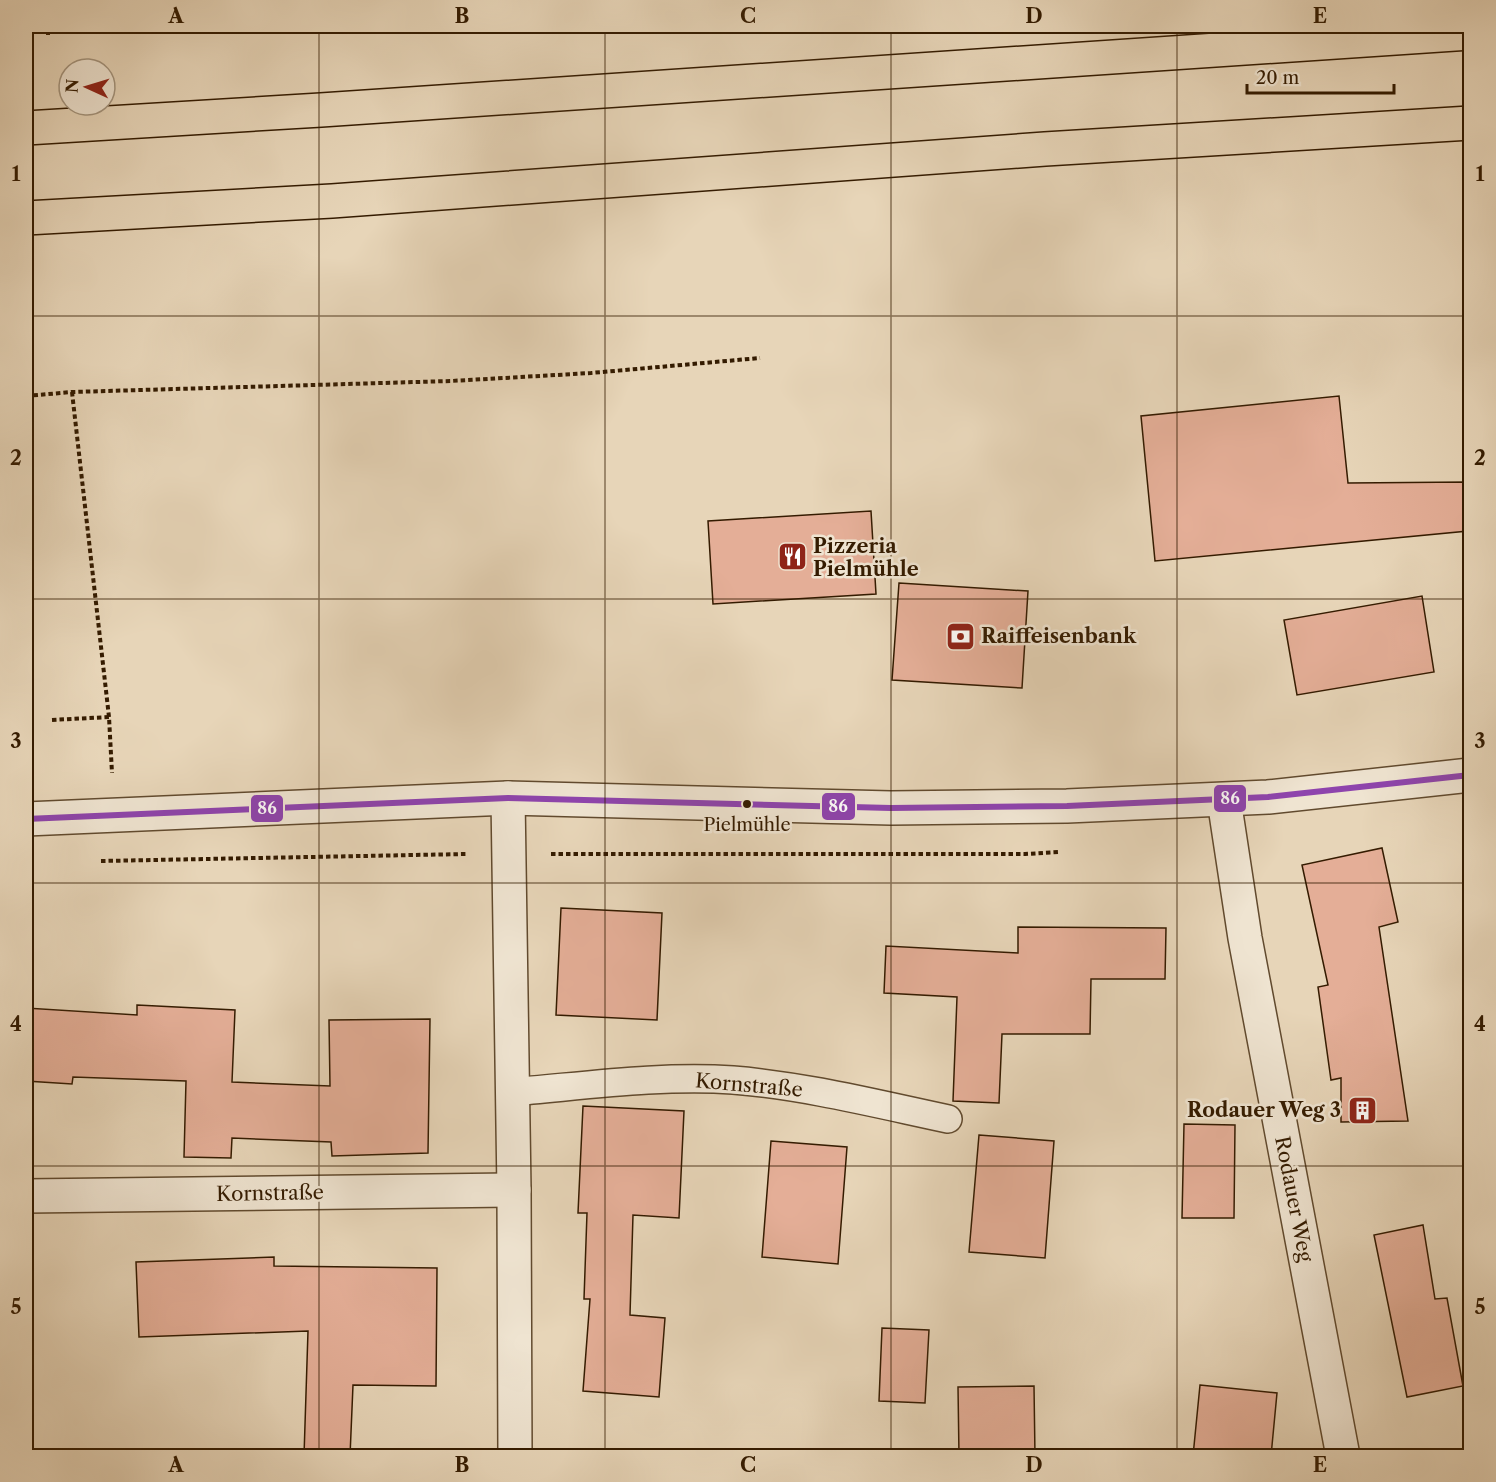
<svg xmlns="http://www.w3.org/2000/svg" width="1496" height="1482" viewBox="0 0 1496 1482" font-family="'Libre Caslon Text',serif">
<style>
.building{fill:#e4ae97;stroke:#341b00;stroke-width:1.5}
.lines{fill:none;stroke-linecap:round;stroke-linejoin:round}
.service-casing{stroke:#614a2e;stroke-width:30}
.minor-casing{stroke:#614a2e;stroke-width:36}
.tertiary-casing{stroke:#614a2e;stroke-width:36}
.motorway-casing{stroke:#341b00;stroke-width:36}
.path{stroke:#341b00;stroke-width:4;stroke-dasharray:4.5 3;stroke-linecap:butt}
.service{stroke:#efe4d1;stroke-width:27}
.minor{stroke:#efe4d1;stroke-width:33}
.tertiary{stroke:#efe4d1;stroke-width:33}
.motorway{stroke:#e7d5b8;stroke-width:33}
.bus-1-casing{stroke:#efe4d1;stroke-width:10}
.bus-1{stroke:#8e44ad;stroke-width:6}
.grid{fill:none;stroke:#341b00;stroke-width:1.5;stroke-opacity:0.55}
.bus-dot{fill:#341b00;stroke:#efe4d1;stroke-width:2}
.labels{text-anchor:middle;stroke-width:5;stroke-linejoin:round;paint-order:stroke}
.bus-label{font-size:18px;fill:#341b00;stroke:#efe4d1}
.poi-label{font-size:20px;font-weight:bold;fill:#341b00;stroke:#efe4d1;text-anchor:start}
.street-label{font-size:20px;fill:#341b00;stroke:#efe4d1}
.line-badge{stroke:#efe4d1;stroke-width:2}
.badge-label{font-size:16px;text-anchor:middle;font-weight:bold;fill:#fff}
.neatline{fill:none;stroke:#341b00;stroke-width:2}
.grid-label{font-size:20px;text-anchor:middle;font-weight:bold;fill:#341b00}
</style>
<rect width="100%" height="100%" fill="#e7d5b8"/>
<filter id="stains"><feTurbulence type="fractalNoise" baseFrequency=".00333" numOctaves="4"/><feColorMatrix values="0 0 0 0 .2 0 0 0 0 .09 0 0 0 0 .02 0 0 0 .5 -.17"/></filter>
<radialGradient id="worn" r=".72"><stop offset=".6" stop-color="#630" stop-opacity="0"/><stop offset="1" stop-color="#630" stop-opacity=".3"/></radialGradient>
<g class="building">
<path d="M1339 396 1348 483 1468 482V531L1155 561 1141 416Z"/>
<path d="M871 511 876 594 713 604 708 521Z"/>
<path d="M899 583 1028 591 1022 688 892 680Z"/>
<path d="M1422 596 1434 672 1297 695 1284 620Z"/>
<path d="M1382 848 1398 922 1379 927 1408 1121 1341 1122V1078L1331 1080 1318 987 1328 985 1302 865Z"/>
<path d="M561 908 662 913 657 1020 556 1015Z"/>
<path d="M1018 927 1166 928 1165 979H1091L1090 1034H1002L999 1103 953 1101 957 997 884 993 886 946 1018 953Z"/>
<path d="M137 1005 235 1010 232 1082 330 1086 329 1020 430 1019 428 1153 332 1156 331 1142 232 1138 231 1158 184 1157 186 1081 73 1077 72 1084 26 1081V1008L137 1015Z"/>
<path d="M583 1106 684 1111 679 1218 633 1215 630 1315 665 1318 659 1397 583 1391 590 1299H584L587 1213H578Z"/>
<path d="M1184 1124 1235 1125 1234 1218H1182Z"/>
<path d="M979 1135 1054 1141 1045 1258 969 1252Z"/>
<path d="M771 1141 847 1147 838 1264 762 1257Z"/>
<path d="M1423 1225 1435 1299 1447 1298 1463 1386 1407 1397 1374 1235Z"/>
<path d="M274 1257V1266L437 1268 436 1386 353 1385 350 1456H304L308 1331 139 1337 136 1262Z"/>
<path d="M882 1328 929 1330 925 1403 879 1401Z"/>
<path d="M1200 1385 1277 1393 1271 1456H1193Z"/>
<path d="M1034 1386 1035 1456H959L958 1387Z"/>
</g>
<g class="lines">
<defs>
<path id="service" d="M511 1092C584 1086 660 1075 733 1080 806 1086 877 1104 948 1119"/>
<g id="minor">
<path d="M508 798 514 1190 515 1456"/>
<path d="M1224 800 1245 938 1343 1456"/>
<path d="M26 1196 514 1190"/>
</g>
<path id="tertiary" d="M26 819 508 798 891 808 1067 806 1268 797 1470 775"/>
<g id="motorway">
<path d="M26 128 321 110 1470 33"/>
<path d="M26 218 332 201 1045 149 1470 123"/>
</g>
</defs>
<use href="#service" class="service-casing"/>
<use href="#minor" class="minor-casing"/>
<use href="#tertiary" class="tertiary-casing"/>
<use href="#motorway" class="motorway-casing"/>
<g class="path">
<path d="M48 26V35"/>
<path d="M72 392 109 717 112 773"/>
<path d="M26 396 72 392 451 381 591 373 760 358"/>
<path d="M52 720 109 717"/>
<path d="M551 854H1025L1059 852"/>
<path d="M101 861 466 854"/>
</g>
<use href="#service" class="service"/>
<use href="#minor" class="minor"/>
<use href="#tertiary" class="tertiary"/>
<use href="#motorway" class="motorway"/>
<defs>
<path id="bus-1" d="M26 819 508 798 891 808 1067 806 1268 797 1470 775"/>
</defs>
<use href="#bus-1" class="bus-1-casing"/>
<use href="#bus-1" class="bus-1"/>
</g>
<path class="grid" d="M319 26V1456M605 26V1456M891 26V1456M1177 26V1456M26 316H1470M26 599H1470M26 883H1470M26 1166H1470"/>
<defs>
<symbol id="restaurant-square" viewBox="-11 -11 22 22"><rect x="-9" y="-9" width="18" height="18" rx="4" fill="#8f2418" stroke="#efe4d1"/><path d="M-5-6h1v4h1v-4h1v4h1v-4h1v5L-1.5 .5V6h-2V.5L-5-1ZM5-6V6H3V1.5H1.5Q1.5-4 5-6Z" fill="#fff"/></symbol>
<symbol id="bank-square" viewBox="-11 -11 22 22"><rect x="-9" y="-9" width="18" height="18" rx="4" fill="#8f2418" stroke="#efe4d1"/><path d="M-6-4H6V4H-6ZM0-2.3a2.3 2.3 0 1 0 0 4.6a2.3 2.3 0 1 0 0-4.6Z" fill="#fff"/></symbol>
<symbol id="building-square" viewBox="-11 -11 22 22"><rect x="-9" y="-9" width="18" height="18" rx="4" fill="#8f2418" stroke="#efe4d1"/><path d="M-4-6H4V6H1V3H-1V6H-4ZM-2.5-4.3h1.7v1.8h-1.7ZM.8-4.3h1.7v1.8H.8ZM-2.5-1h1.7V.8h-1.7ZM.8-1h1.7V.8H.8Z" fill="#fff"/></symbol>
</defs>
<g fill-rule="evenodd">
<use href="#restaurant-square" x="776" y="540" width="33" height="33"/>
<use href="#bank-square" x="944" y="620" width="33" height="33"/>
<use href="#building-square" x="1346" y="1094" width="33" height="33"/>
</g>
<circle class="bus-dot" cx="747" cy="804" r="5"/>
<g class="labels">
<g class="bus-label">
<text x="747" y="831">Pielmühle</text>
</g>
<g class="poi-label">
<text x="813" y="553">Pizzeria<tspan x="813" dy="23">Pielmühle</tspan></text>
<text x="981" y="643">Raiffeisenbank</text>
<text x="1341" y="1117" text-anchor="end">Rodauer Weg 3</text>
</g>
<g class="street-label">
<text transform="translate(749 1085) rotate(5)" y="7">Kornstraße</text>
<text transform="translate(270 1193) rotate(-1)" y="7">Kornstraße</text>
<text transform="translate(1294 1199) rotate(79)" y="7">Rodauer Weg</text>
</g>
</g>
<g class="line-badge">
<rect x="1213" y="784" width="34" height="29" rx="6" fill="#8e44ad"/>
<rect x="821" y="792" width="35" height="29" rx="6" fill="#8e44ad"/>
<rect x="250" y="794" width="34" height="29" rx="6" fill="#8e44ad"/>
</g>
<g class="badge-label">
<text x="1230" y="804">86</text>
<text x="838" y="812">86</text>
<text x="267" y="814">86</text>
</g>
<rect width="1496" height="1482" fill="none" stroke="#e7d5b8" stroke-width="66"/>
<g transform="translate(87 87) rotate(274)"><circle r="28" fill="#efe4d1" stroke="#a4947d" stroke-width="1.5"/>
<path d="M0-4.5L10 22L0 15L-10 22Z" fill="#8f2418"/>
<text y="-9" font-size="16" font-weight="bold" text-anchor="middle" fill="#341b00">N</text>
</g>
<path d="M1247 84v9h147v-9" fill="none" stroke="#341b00" stroke-width="3"/>
<text x="1256" y="84" font-size="18" fill="#341b00" stroke="#efe4d1" stroke-width="4.5" paint-order="stroke">20 m</text>
<rect x="33" y="33" width="1430" height="1416" class="neatline"/>
<g class="grid-label">
<text x="176" y="23">A</text>
<text x="462" y="23">B</text>
<text x="748" y="23">C</text>
<text x="1034" y="23">D</text>
<text x="1320" y="23">E</text>
<text x="16" y="181">1</text>
<text x="1480" y="181">1</text>
<text x="16" y="465">2</text>
<text x="1480" y="465">2</text>
<text x="16" y="748">3</text>
<text x="1480" y="748">3</text>
<text x="16" y="1031">4</text>
<text x="1480" y="1031">4</text>
<text x="16" y="1314">5</text>
<text x="1480" y="1314">5</text>
<text x="176" y="1472">A</text>
<text x="462" y="1472">B</text>
<text x="748" y="1472">C</text>
<text x="1034" y="1472">D</text>
<text x="1320" y="1472">E</text>
</g>
<rect width="100%" height="100%" filter="url(#stains)"/>
<rect width="100%" height="100%" fill="url(#worn)"/>
</svg>
